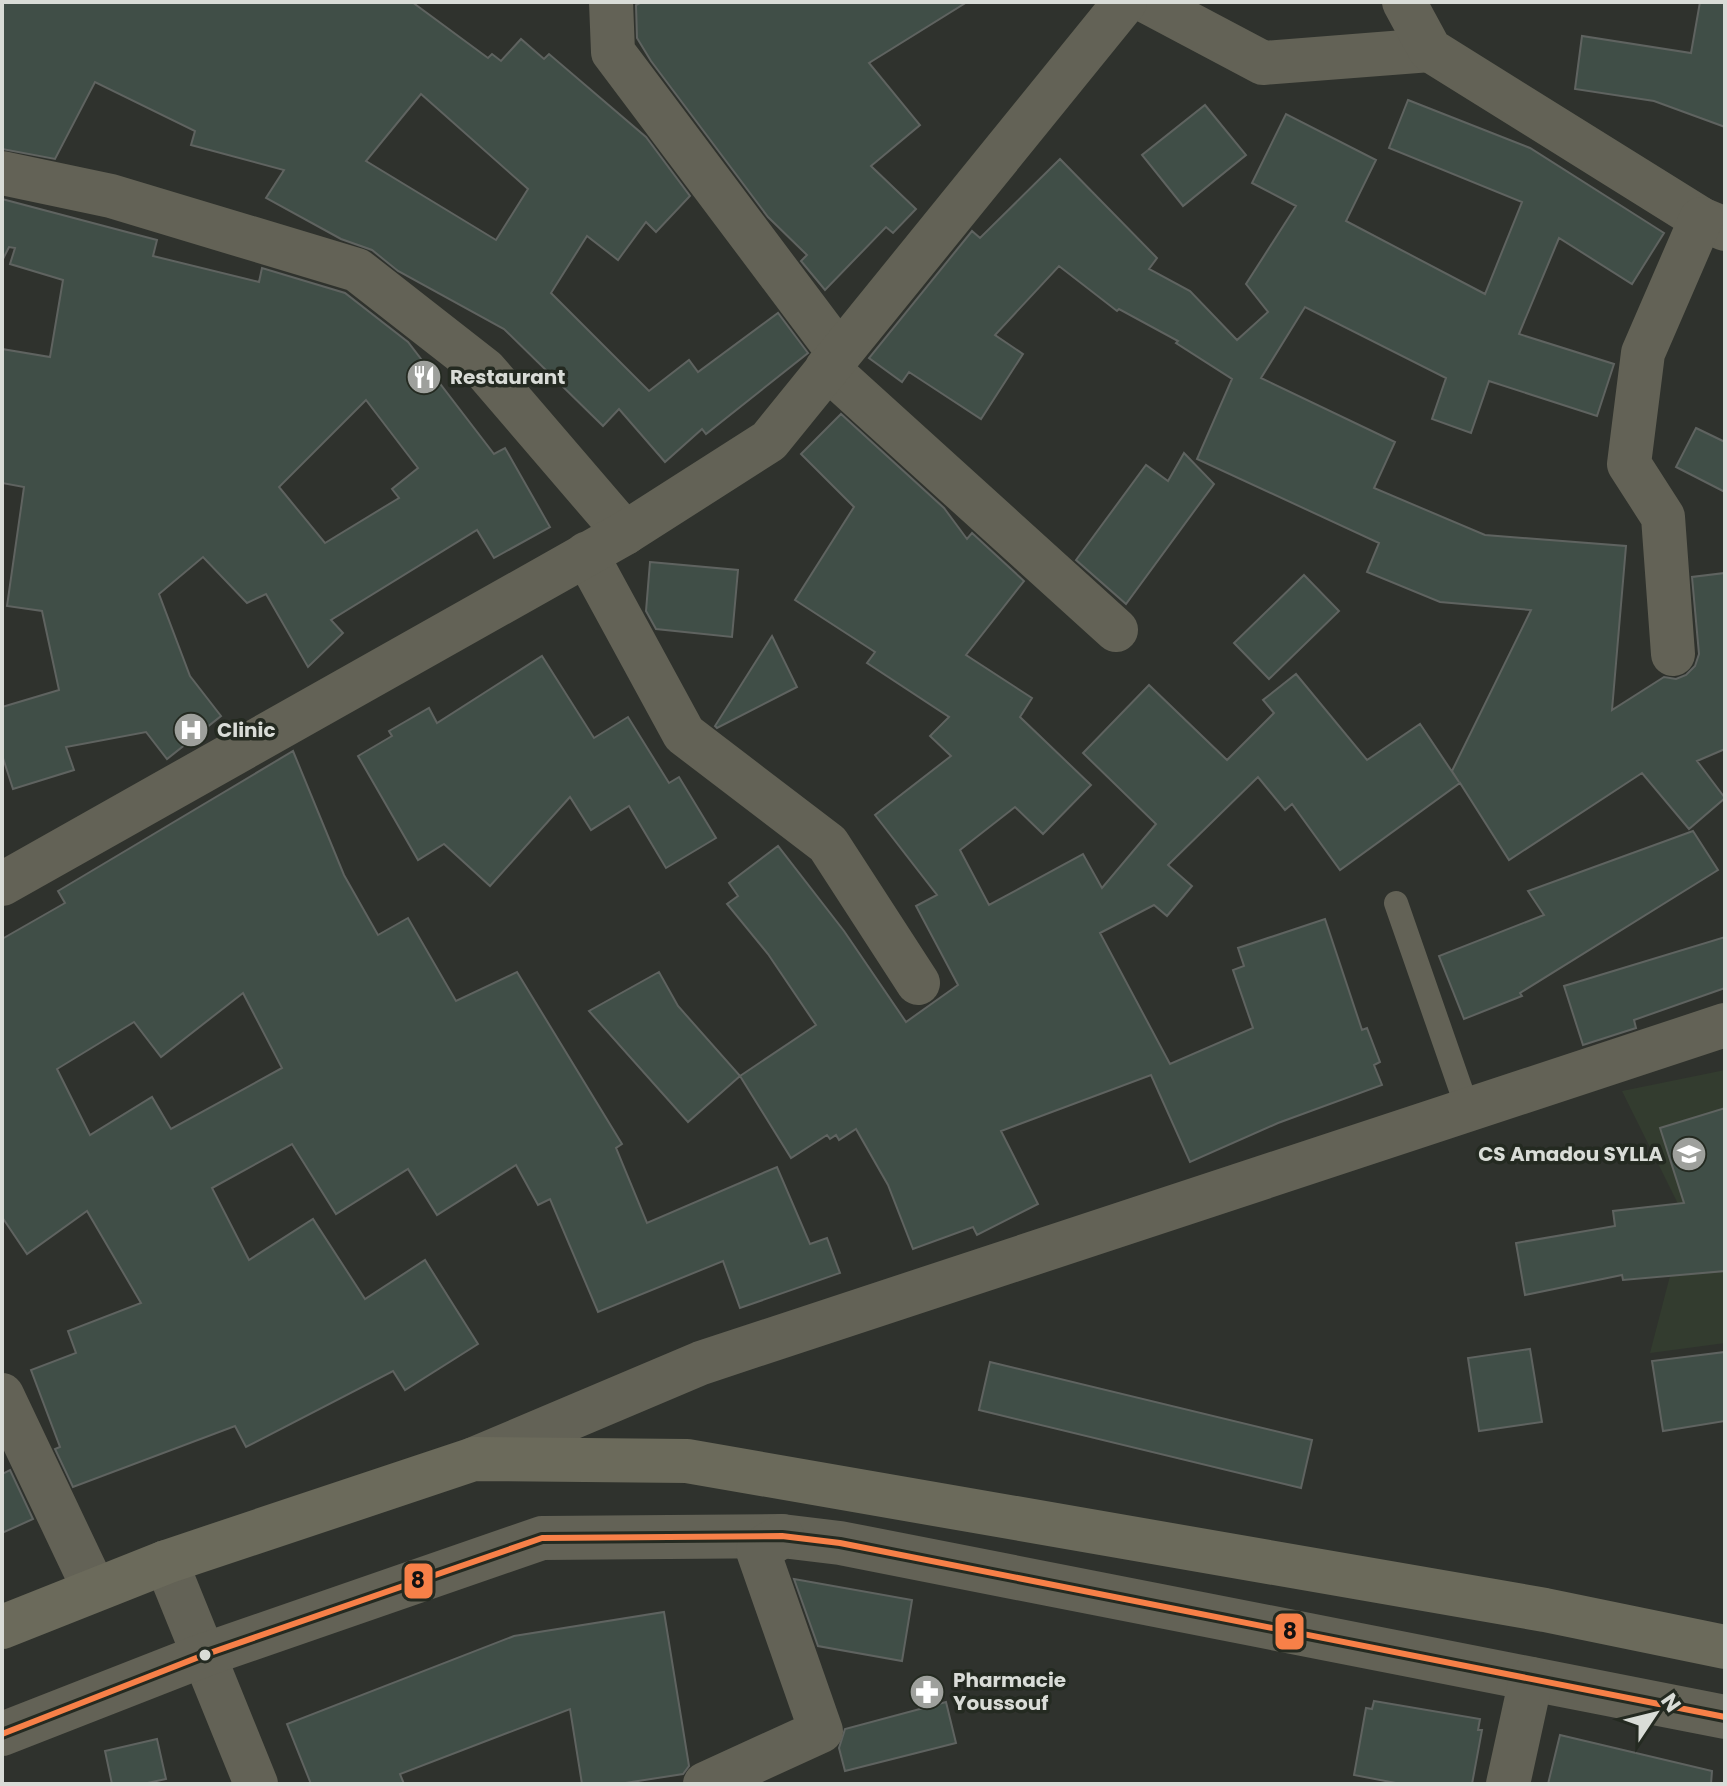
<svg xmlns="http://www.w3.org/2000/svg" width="1727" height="1786" viewBox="0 0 1727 1786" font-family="Poppins,sans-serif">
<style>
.built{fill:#333c2f}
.building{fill:#404e47;stroke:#5f6360;stroke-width:2;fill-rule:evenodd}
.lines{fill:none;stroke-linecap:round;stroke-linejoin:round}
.lane{stroke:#636256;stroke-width:24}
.street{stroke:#636256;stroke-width:44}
.primary{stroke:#6b6a5b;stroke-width:44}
.bus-1-casing{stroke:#242a21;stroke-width:12}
.bus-1{stroke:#f78048;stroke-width:6}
.bus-dot{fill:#d9dcd7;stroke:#242a21;stroke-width:3}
.labels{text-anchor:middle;stroke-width:7;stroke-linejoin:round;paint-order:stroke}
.poi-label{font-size:20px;font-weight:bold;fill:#d9dcd7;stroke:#242a21;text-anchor:start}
.line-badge{stroke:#242a21;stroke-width:3}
.pale-badge-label{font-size:22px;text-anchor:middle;font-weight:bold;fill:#111}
</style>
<rect width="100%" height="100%" fill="#2f322d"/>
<path class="built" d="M1725 1070V1343L1650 1353 1685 1218 1622 1091Z"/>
<g class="building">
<path d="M2 2H412L488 58 492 54 501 61 521 39 544 59 549 54 646 137 690 196 656 232 646 222 618 260 587 236 551 293 649 391 689 360 698 372 778 313 808 353 706 434 702 429 665 462 619 409 603 426 504 329 398 271 372 250 341 239 266 198 284 170 191 145 195 131 95 82 55 159 2 149ZM421 94 528 189 496 240 366 161Z"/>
<path d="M642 2H967L869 63 920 125 871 166 916 209 893 233 886 227 825 290 801 261 807 255 768 217 651 61 637 38 636 5Z"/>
<path d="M1700 2H1725V127L1654 101 1575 89 1582 36 1691 53Z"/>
<path d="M1408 100 1530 148 1664 233 1632 284 1559 238 1519 334 1614 364 1597 416 1489 381 1471 433 1432 419 1446 378 1305 307 1261 378 1395 442 1374 488 1485 535 1626 546 1612 710 1664 677 1676 679 1686 675 1695 666 1699 654 1692 577 1725 573V749L1697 761 1725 798 1689 829 1642 773 1509 860 1460 783 1340 870 1292 804 1285 810 1258 777 1168 865 1192 886 1167 916 1154 905 1100 933 1170 1064 1253 1028 1233 970 1244 966 1238 948 1325 919 1362 1030 1367 1028 1380 1062 1374 1065 1382 1085 1278 1123 1190 1162 1151 1075 1001 1131 1038 1204 977 1235 973 1227 913 1249 888 1185 856 1129 839 1140 836 1135 830 1139 827 1135 791 1158 740 1076 688 1122 589 1011 659 972 678 1006 740 1076 816 1025 768 954 727 904 738 896 729 883 778 846 844 931 906 1022 958 985 916 906 937 895 875 815 951 756 930 736 949 717 867 663 875 652 795 600 854 507 801 454 841 414 944 508 967 539 972 533 1024 581 966 655 1032 698 1020 717 1091 785 1043 834 1015 807 960 850 989 905 1083 854 1102 888 1156 824 1083 753 1149 685 1227 760 1274 713 1263 700 1296 674 1367 760 1420 724 1459 782 1452 771 1531 610 1440 602 1367 572 1379 543 1197 459 1232 379 1176 343 1178 341 1119 309 1117 311 1059 266 995 335 1023 354 981 419 909 372 902 382 869 358 972 231 980 238 1060 159 1157 258 1149 269 1190 291 1237 340 1268 312 1246 284 1296 206 1252 183 1286 114 1376 160 1346 221 1485 294 1522 202 1389 148Z"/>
<path d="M1205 105 1246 155 1183 206 1142 155Z"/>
<path d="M2 199 157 240 153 256 259 282 262 268 345 293 408 342 494 454 505 448 550 527 494 558 477 530 331 620 343 633 308 667 266 594 247 603 203 557 159 594 190 676 221 716 167 759 146 732 66 747 74 770 13 789 2 755V707L59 690 42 611 7 606 24 487 2 483V349L50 357 63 280 10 264 15 248 9 247 2 261ZM366 400 418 468 392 489 399 498 325 543 279 487Z"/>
<path d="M1696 428 1725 442V492L1676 467Z"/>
<path d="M1184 453 1214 484 1126 604 1076 560 1146 465 1168 481Z"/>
<path d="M650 562 738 570 732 637 656 629 646 611Z"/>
<path d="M1304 575 1339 611 1269 679 1234 643Z"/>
<path d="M772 636 797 687 717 728 715 726Z"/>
<path d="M542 656 594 738 628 717 669 783 679 777 716 838 666 868 629 806 591 830 570 797 490 886 444 844 418 860 358 756 392 736 389 731 429 708 437 723Z"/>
<path d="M293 751 344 875 378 935 408 918 456 1001 517 972 622 1144 616 1148 647 1223 777 1167 810 1244 827 1238 840 1273 740 1308 723 1261 598 1312 550 1199 538 1205 516 1165 437 1215 408 1169 336 1214 292 1144 212 1188 249 1260 313 1219 365 1299 425 1260 478 1344 405 1390 393 1371 246 1447 235 1426 73 1487 55 1449 60 1447 31 1370 76 1353 68 1331 141 1303 87 1211 27 1254 2 1217V939L65 903 58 891ZM243 993 282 1068 171 1129 152 1097 90 1135 57 1069 134 1022 161 1057Z"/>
<path d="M1693 831 1718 870 1520 993 1522 996 1464 1019 1439 956 1544 915 1528 891Z"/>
<path d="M1725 937V988L1634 1020 1636 1028 1583 1045 1564 986Z"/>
<path d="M1725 1108V1271L1623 1280 1622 1275 1525 1295 1516 1243 1615 1226 1613 1211 1684 1203 1660 1128Z"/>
<path d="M1530 1349 1542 1422 1479 1431 1468 1358Z"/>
<path d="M1725 1352V1421L1663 1431 1652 1361Z"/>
<path d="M990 1362 1312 1440 1301 1488 979 1410Z"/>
<path d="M10 1470 33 1519 2 1533V1474Z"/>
<path d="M794 1579 912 1600 902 1661 818 1646Z"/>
<path d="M664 1612 689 1766 683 1774 619 1784H582L570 1709 400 1774 404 1784H311L287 1724 514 1636Z"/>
<path d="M1374 1701 1480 1719 1478 1730H1482L1472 1784H1401L1354 1775 1366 1708 1372 1709Z"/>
<path d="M946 1702 956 1743 845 1771 839 1748 845 1729Z"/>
<path d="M1560 1735 1712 1771 1711 1784H1548Z"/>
<path d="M157 1739 166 1779 143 1784H112L105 1751Z"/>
</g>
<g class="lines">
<path class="lane" d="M1396 903 1468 1110"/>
<g class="street">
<path d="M611 2 613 52 839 353"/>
<path d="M1148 2 1263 63 1430 50"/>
<path d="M1404 2 1430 50 1701 219 1725 229"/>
<path d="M2 173 111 196 357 270 485 370 625 533"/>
<path d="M827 368 1116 630"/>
<path d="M586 554 684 734 828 844 918 983"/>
<path d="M1673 654 1663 517 1629 464 1643 353 1701 219"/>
<path d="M2 884 625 533 769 441 1125 2"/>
<path d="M2 1395 94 1589"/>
<path d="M474 1459 701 1363 1725 1025"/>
<path d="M166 1562 256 1784"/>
<path d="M2 1734 204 1655 542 1538 782 1536 840 1543 1725 1717"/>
<path d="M705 1784 821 1731 758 1551 782 1536"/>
<path d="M1508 1784 1531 1679"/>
</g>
<path class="primary" d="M2 1627 166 1562 474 1459 687 1461 1545 1610 1725 1647"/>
<defs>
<path id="bus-1" d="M2 1734 204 1655 542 1538 782 1536 840 1543 1725 1717"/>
</defs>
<use href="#bus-1" class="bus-1-casing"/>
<use href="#bus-1" class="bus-1"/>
</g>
<defs>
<symbol id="restaurant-disc" viewBox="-11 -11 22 22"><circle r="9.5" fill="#9ea09c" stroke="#242a21"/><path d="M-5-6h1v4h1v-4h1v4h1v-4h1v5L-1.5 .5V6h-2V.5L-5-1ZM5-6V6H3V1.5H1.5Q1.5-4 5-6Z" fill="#fff"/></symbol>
<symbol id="hospital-disc" viewBox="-11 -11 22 22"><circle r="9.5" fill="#9ea09c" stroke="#242a21"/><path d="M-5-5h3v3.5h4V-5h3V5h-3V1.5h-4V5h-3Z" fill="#fff"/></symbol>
<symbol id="school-disc" viewBox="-11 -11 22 22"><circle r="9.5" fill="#9ea09c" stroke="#242a21"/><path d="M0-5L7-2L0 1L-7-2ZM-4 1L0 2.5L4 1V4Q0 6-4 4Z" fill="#fff"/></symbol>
<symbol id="pharmacy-disc" viewBox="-11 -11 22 22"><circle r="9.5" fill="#9ea09c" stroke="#242a21"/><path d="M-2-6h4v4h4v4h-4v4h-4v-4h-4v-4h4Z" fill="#fff"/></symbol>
</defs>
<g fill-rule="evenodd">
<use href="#restaurant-disc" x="404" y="357" width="40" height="40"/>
<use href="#hospital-disc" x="171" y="710" width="40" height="40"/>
<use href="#school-disc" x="1669" y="1134" width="40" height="40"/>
<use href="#pharmacy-disc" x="907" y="1672" width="40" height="40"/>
</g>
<circle class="bus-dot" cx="205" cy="1655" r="7"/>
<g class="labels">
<g class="poi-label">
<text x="450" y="384">Restaurant</text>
<text x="217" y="737">Clinic</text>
<text x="1663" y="1161" text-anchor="end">CS Amadou SYLLA</text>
<text x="953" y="1687">Pharmacie<tspan x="953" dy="23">Youssouf</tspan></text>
</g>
</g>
<g class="line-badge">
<rect x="403" y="1562" width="31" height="38" rx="8" fill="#f78048"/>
<rect x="1274" y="1612" width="31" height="39" rx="8" fill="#f78048"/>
</g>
<g class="pale-badge-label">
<text x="418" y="1588">8</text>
<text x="1290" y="1639">8</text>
</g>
<rect width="1727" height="1786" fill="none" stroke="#d9dcd7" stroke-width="8"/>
<g transform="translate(1655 1714) rotate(55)" stroke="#242a21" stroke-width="6" paint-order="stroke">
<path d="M0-6L14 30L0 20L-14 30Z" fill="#d9dcd7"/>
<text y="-12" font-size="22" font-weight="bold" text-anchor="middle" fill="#d9dcd7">N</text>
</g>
</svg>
